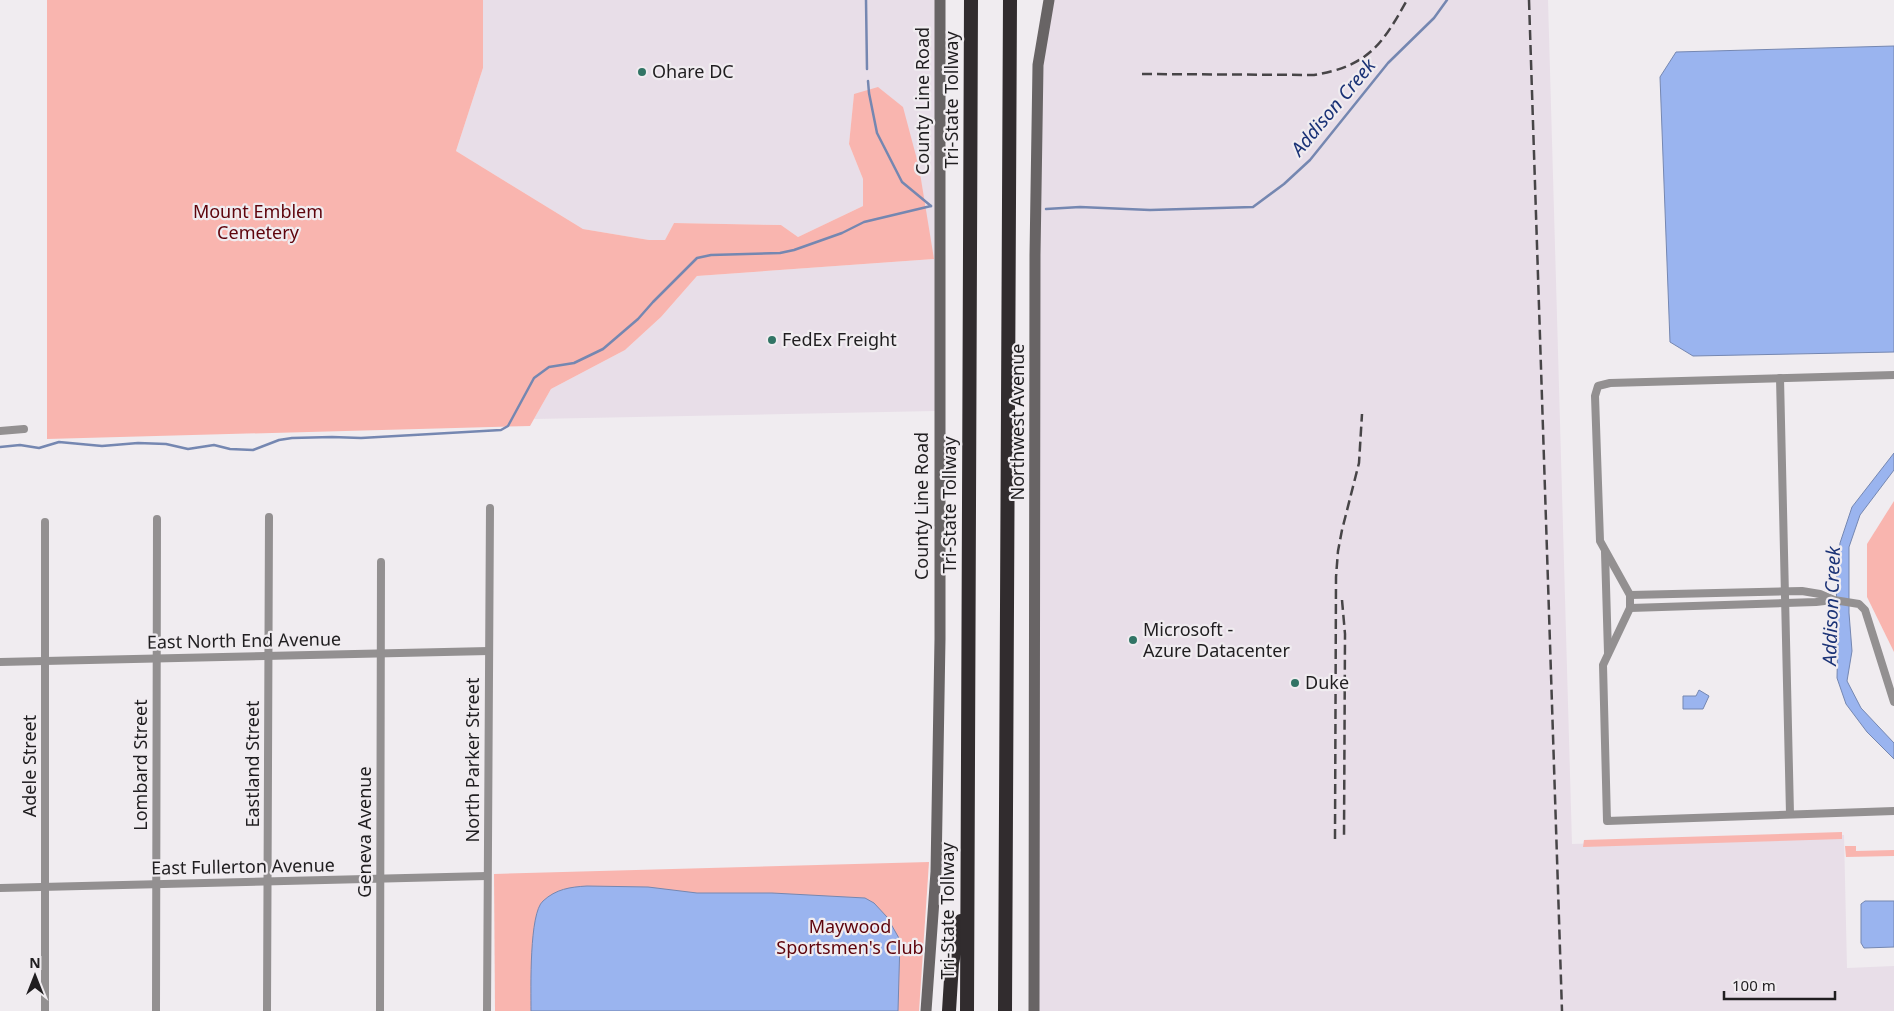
<svg xmlns="http://www.w3.org/2000/svg" width="1894" height="1011" viewBox="0 0 1894 1011" font-family="'Noto Sans',sans-serif">
<style>
.built{fill:#e8dee8}
.green{fill:#f9b5af}
.water{fill:#9ab4ef;stroke:#7587b1}
.lines{fill:none;stroke-linecap:round;stroke-linejoin:round}
.stream{stroke:#7587b1;stroke-width:2.5}
.street{stroke:#939091;stroke-width:8}
.secondary{stroke:#686465;stroke-width:11}
.highway{stroke:#312c2e;stroke-width:14}
.rail{stroke:#474547;stroke-width:2.5;stroke-dasharray:10 5;stroke-linecap:butt}
.poi-dot{fill:#317465;stroke:#f0ecf0;stroke-width:2}
.labels{text-anchor:middle;stroke-width:4.5;stroke-linejoin:round;paint-order:stroke}
.poi-label{font-size:18px;fill:#201e20;stroke:#f0ecf0;text-anchor:start}
.street-label{font-size:18px;fill:#201e20;stroke:#f0ecf0}
.park-label{font-size:18px;fill:#5e040c;stroke:#f0ecf0}
.water-label{font-size:19px;font-style:italic;fill:#1a3276;stroke:#f0ecf0}
</style>
<rect width="100%" height="100%" fill="#f0ecf0"/>
<g class="built">
<path d="M483 0H937L935 411 534 419 551 389 625 350 661 317 697 276 934 259 878 88 854 95 849 144 863 179V206L798 237 781 225 674 223 665 240H649L583 229 456 151 483 68Z"/>
<path d="M1049 0H1548L1572 844 1844 835 1847 968 1894 966V1011H1034L1038 65Z"/>
</g>
<g class="green">
<path d="M47 0H483V68L456 151 583 229 649 240H665L674 223 781 225 798 237 863 206V179L849 144 854 94 878 87 903 107 919 167 934 259 697 276 661 317 625 350 551 389 530 426 47 439Z"/>
<path d="M1894 501V652L1867 597V544Z"/>
<path d="M1842 832V839L1583 847 1584 840Z"/>
<path d="M1845 846H1856V851L1894 850V856L1846 857Z"/>
<path d="M929 862 919 1011H495L494 874Z"/>
</g>
<g class="water">
<path d="M1894 46V352L1693 356 1670 342 1660 77 1676 52Z"/>
<path d="M1894 453V470L1860 515 1849 547V613L1852 651 1847 681 1861 708 1894 743V759L1867 732 1846 704 1837 678 1838 633 1836 584 1840 543 1852 507Z"/>
<path d="M1699 690 1709 696 1703 709H1683V696H1696Z"/>
<path d="M587 886 648 887 697 893H772L865 898 874 903 887 917 900 940 898 1011H531C531 989 529 913 543 901 556 889 570 887 587 886Z"/>
<path d="M1865 901H1894V947L1864 948 1861 943V904Z"/>
</g>
<g class="lines">
<g class="stream">
<path d="M866 0 867 69"/>
<path d="M868 81 869 93 877 133 902 182 931 206"/>
<path d="M1046 209 1080 207 1150 210 1253 207 1284 184 1310 160 1388 63 1434 18 1447 0"/>
<path d="M0 447 20 445 39 448 59 442 102 446 138 443 166 444 188 449 214 445 230 449 253 450 279 440 292 438 332 437 361 438 501 430 508 426 534 378 549 367 574 363 603 349 638 319 653 302 697 258 711 255 780 253 794 250 842 233 864 222 931 206"/>
</g>
<g class="street">
<path d="M1894 375 1610 383 1598 386 1595 396 1600 541 1630 595V608L1603 665 1607 821 1894 811"/>
<path d="M1780 378 1790 814"/>
<path d="M0 431 24 429"/>
<path d="M1605 552 1608 653"/>
<path d="M1630 595 1802 591 1820 594 1834 600 1859 604 1865 610 1894 702"/>
<path d="M1630 608 1816 602 1833 600"/>
<path d="M0 662 489 651"/>
<path d="M0 888 487 876"/>
<path d="M45 1011V522"/>
<path d="M156 1011 157 519"/>
<path d="M267 1011 269 517"/>
<path d="M380 1011 381 562"/>
<path d="M487 1011 490 508"/>
</g>
<g class="secondary">
<path d="M926 1011 936 872 940 639V0"/>
<path d="M1034 1011 1035 255 1038 65 1049 0"/>
</g>
<g class="highway">
<path d="M949 1011 952 963 961 921"/>
<path d="M967 1011 971 0"/>
<path d="M1005 1011 1010 0"/>
</g>
<g class="rail">
<path d="M1529 0 1562 1011"/>
<path d="M1142 74 1314 75C1368 66 1382 45 1407 0"/>
<path d="M1342 600 1345 634 1344 839"/>
<path d="M1335 839 1336 577 1338 551 1342 530 1359 463 1362 414"/>
</g>
</g>
<g class="poi-dot">
<circle cx="642" cy="72" r="5"/>
<circle cx="772" cy="340" r="5"/>
<circle cx="1133" cy="640" r="5"/>
<circle cx="1295" cy="683" r="5"/>
</g>
<g class="labels">
<g class="poi-label">
<text x="652" y="78">Ohare DC</text>
<text x="782" y="346">FedEx Freight</text>
<text x="1143" y="636">Microsoft -<tspan x="1143" dy="21">Azure Datacenter</tspan></text>
<text x="1305" y="689">Duke</text>
</g>
<g class="street-label">
<text transform="translate(952 100) rotate(-90)" y="6">Tri-State Tollway</text>
<text transform="translate(923 101) rotate(-90)" y="6">County Line Road</text>
<text transform="translate(1018 422) rotate(-90)" y="6">Northwest Avenue</text>
<text transform="translate(950 505) rotate(-90)" y="6">Tri-State Tollway</text>
<text transform="translate(922 506) rotate(-90)" y="6">County Line Road</text>
<text transform="translate(244 641) rotate(-1)" y="6">East North End Avenue</text>
<text transform="translate(473 760) rotate(-90)" y="6">North Parker Street</text>
<text transform="translate(253 764) rotate(-90)" y="6">Eastland Street</text>
<text transform="translate(141 765) rotate(-90)" y="6">Lombard Street</text>
<text transform="translate(30 766) rotate(-90)" y="6">Adele Street</text>
<text transform="translate(365 832) rotate(-90)" y="6">Geneva Avenue</text>
<text transform="translate(243 867) rotate(-1)" y="6">East Fullerton Avenue</text>
<text transform="translate(948 911) rotate(-90)" y="6">Tri-State Tollway</text>
</g>
<g class="park-label">
<text x="258" y="218">Mount Emblem<tspan x="258" dy="21">Cemetery</tspan></text>
<text x="850" y="933">Maywood<tspan x="850" dy="21">Sportsmen's Club</tspan></text>
</g>
<g class="water-label">
<text transform="translate(1333 107) rotate(-50)" y="7">Addison Creek</text>
<text transform="translate(1831 606) rotate(-88)" y="7">Addison Creek</text>
</g>
</g>
<g transform="translate(35 976)" stroke="#f0ecf0" stroke-width="4" paint-order="stroke">
<path d="M0-4L9 19L0 12L-9 19Z" fill="#201e20"/>
<text y="-8" font-size="14" font-weight="bold" text-anchor="middle" fill="#201e20">N</text>
</g>
<path d="M1724 991v8h111v-8" fill="none" stroke="#201e20" stroke-width="2.5"/>
<text x="1732" y="991" font-size="15" fill="#201e20" stroke="#f0ecf0" stroke-width="4" paint-order="stroke">100 m</text>
</svg>
